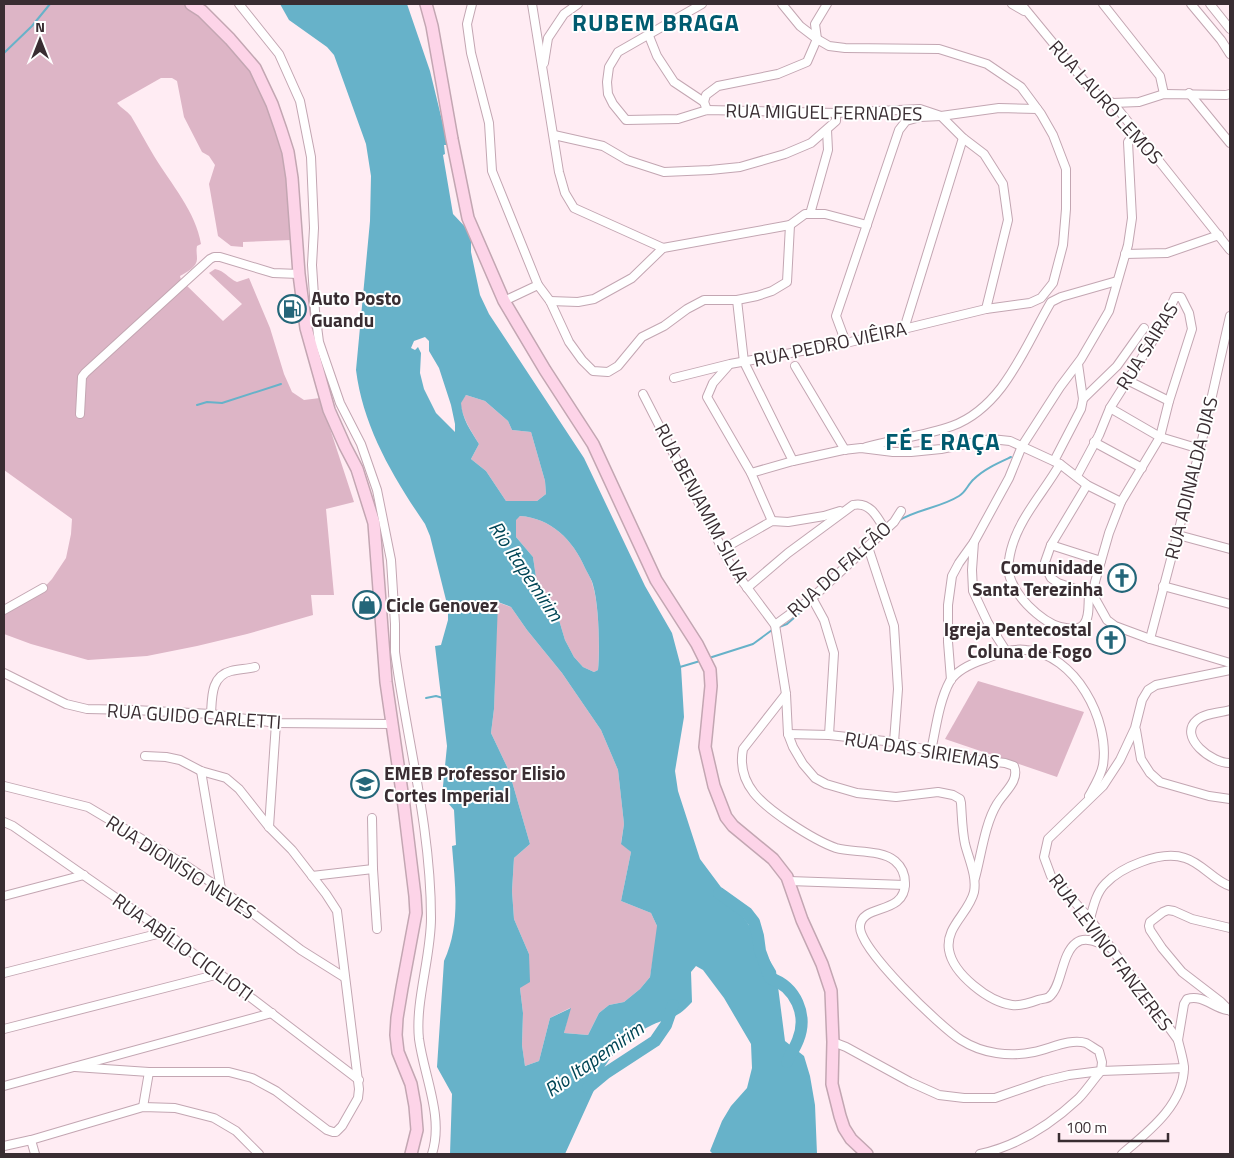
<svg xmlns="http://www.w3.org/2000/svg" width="1234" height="1158" viewBox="0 0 1234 1158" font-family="'Titillium Web',sans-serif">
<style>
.green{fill:#ddb5c6}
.water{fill:#67b2c9;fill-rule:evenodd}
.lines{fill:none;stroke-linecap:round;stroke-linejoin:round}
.stream{stroke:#67b2c9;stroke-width:2}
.river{stroke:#67b2c9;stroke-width:12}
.street-casing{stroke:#c3a6b2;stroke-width:10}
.secondary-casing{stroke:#c3a6b2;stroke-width:14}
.street{stroke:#fff;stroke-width:8}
.secondary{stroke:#fdd4e8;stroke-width:11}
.labels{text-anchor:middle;stroke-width:4;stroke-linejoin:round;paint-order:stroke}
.street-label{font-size:19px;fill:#392d32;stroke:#fff}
.poi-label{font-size:19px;font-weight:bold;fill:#392d32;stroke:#fff;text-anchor:start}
.water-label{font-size:20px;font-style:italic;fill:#004555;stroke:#fff}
.district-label{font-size:24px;font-weight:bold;letter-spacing:1px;fill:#005a6f;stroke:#fff}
</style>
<rect width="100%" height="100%" fill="#ffecf3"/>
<g class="green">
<path d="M4 4H183L196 13 247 64 260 90 276 131 285 165 291 240 243 242V247L231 246 218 236 209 184 215 165 209 156 202 152 184 117 177 81 172 78H161L117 103C121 108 127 111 131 116 139 129 146 143 154 156 171 184 196 212 201 244L197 246C196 251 197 253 197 259 197 267 187 272 180 276L181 280 223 321 242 304 209 273 215 269C225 271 228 278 237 282L249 278 270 328 284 374 292 392 304 400 320 398 354 502 326 509 334 595H311L313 615 247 634 197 646 147 656 88 660 31 644 4 634V616L10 607 39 593 52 579 66 558 71 534 72 519 4 470Z"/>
<path d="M466 395 485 401 508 421 512 430 531 432 545 481 546 494 537 501H506L486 471 471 459 479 444C471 431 463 419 460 403Z"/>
<path d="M520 516C551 518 573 540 585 568 588 574 592 580 593 586 599 605 600 650 598 670L594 672 583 667 574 657 565 640 556 610 537 584 533 557 516 537V519Z"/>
<path d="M497 602 511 607 527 630 562 673 601 730 618 770 624 824 621 843 631 852 621 901 651 913 657 926V935L650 977 640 989 624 1002 609 1005 599 1013 588 1035 564 1033 570 1008 550 1018 539 1061 525 1066 522 1045 523 1013 520 988 529 954 514 919 512 891 514 858 530 844 509 771 491 733 494 709Z"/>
<path d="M978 681 1084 712 1057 777 945 739Z"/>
</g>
<path class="water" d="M280 4H407L430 71 448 145H444L445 154 443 155 453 214 469 231 471 238V252L480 295 489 314 584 458 645 586 672 633 681 667 684 717 675 771 678 791 700 859 747 922 776 971 785 1041 804 1056 810 1076 815 1105 817 1154H713L710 1151 722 1121 731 1106 747 1088 752 1068 751 1044 724 998 703 970 696 966 691 972 692 1002C676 1020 671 1016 652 1025 632 1035 617 1047 605 1066L565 1154H450L452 1094 437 1067 444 961C461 924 455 885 452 846L456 845 454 810 442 796 447 746 435 646 441 645 448 620V608L430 536 425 524C393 477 363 427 356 370L370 221 371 176 366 144 334 55 327 47 289 20ZM425 337 429 341V351L439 368 451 405 455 424V432L436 413 424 389 420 373 421 353 418 347 415 350 411 348 414 341ZM466 395 485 401 508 421 512 430 531 432 545 481 546 494 537 501H506L486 471 471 459 479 444C471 431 462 419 461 403ZM520 516C551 518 573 540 585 568 588 574 592 580 593 585 599 605 600 650 598 670L594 672 583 667 574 657 565 640 556 610 537 584 533 557 516 537V520ZM498 602 511 607 527 630 562 673 601 730 618 770 624 824 621 844 631 852 621 901 651 913 657 926 650 977 640 989 624 1002 609 1005 599 1013 588 1035 564 1033 571 1008 550 1018 539 1061 525 1066 522 1045 523 1013 520 988 530 982 529 954 514 919 512 891 514 858 530 844 509 771 491 733 494 709Z"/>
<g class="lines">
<g class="stream">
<path d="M4 53 32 26 50 4"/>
<path d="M197 405 207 402 222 403 281 384"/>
<path d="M898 521C917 509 940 508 959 496 966 492 968 484 974 479 984 469 998 463 1011 457"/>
<path d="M779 627 787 624 811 603"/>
<path d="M709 658 753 644 772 630"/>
<path d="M680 667 700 661"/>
<path d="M426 698 436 696 443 698"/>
</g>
<g class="river">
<path d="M719 893 747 913 754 922 758 936 760 951 770 978C796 987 808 1015 798 1040 795 1048 790 1055 787 1062"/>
<path d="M588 1088 606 1073 655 1041 666 1025 673 1005"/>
</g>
<defs>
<g id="street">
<path d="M239 4 279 54 300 101 311 157 314 228 312 265 315 311 319 342 340 403 361 444 377 490 391 560 395 624V652C407 740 431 828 431 918 431 957 415 1002 419 1039 424 1076 444 1117 432 1154"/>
<path d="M472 4 467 24 471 53 489 123 492 171 538 285 550 301 569 342 582 360 593 371 608 372 618 366 642 337 664 326 687 309 704 300H737L757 296 772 291 787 282 790 225"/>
<path d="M532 4 559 172 565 193 574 208 663 248"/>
<path d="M702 4 618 52 609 67 607 82 608 94 613 104 626 120 678 119 707 110 836 113 920 109 941 116 963 138 984 154 1003 184 1008 220 986 309"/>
<path d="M1012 4 1024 11"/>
<path d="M1021 4 1090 88 1101 97 1113 103 1230 250"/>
<path d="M1103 4 1160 76 1164 94"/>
<path d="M1191 4 1221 40 1230 54"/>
<path d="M1210 4 1230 29"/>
<path d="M649 36 657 56 674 82 704 102"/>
<path d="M544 63 548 38 564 14 578 4"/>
<path d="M1189 93 1230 143"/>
<path d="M1113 103 1139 102 1164 94 1226 95 1230 94"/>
<path d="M707 110 704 102 706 95 718 86 778 74 807 62 817 39 815 24 827 4"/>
<path d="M554 135 603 146 627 160 664 172 710 170 740 167 785 154 811 143 836 121V113"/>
<path d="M810 214 828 150 827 130"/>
<path d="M1125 254 1167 253 1219 235"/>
<path d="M737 300 744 362 793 461"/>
<path d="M504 301 538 285"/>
<path d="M550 301 578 302 594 299 632 278 663 248 790 225 805 214H825L867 225"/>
<path d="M904 329 963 138"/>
<path d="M846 343 836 316 899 130 906 121 920 117 941 116 999 108 1037 109"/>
<path d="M728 366 713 383 707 397 751 473 772 521"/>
<path d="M795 366 845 450"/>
<path d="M674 378 730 364 846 343 986 309 1030 303 1041 298 1053 283 1063 245 1066 209V169L1053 135 1041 114 1021 87 987 64 939 49 845 48 829 46 817 39 800 26 782 4"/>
<path d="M1127 380 1169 401"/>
<path d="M643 394 731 566 775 625 786 694 788 734 793 747 803 764 815 778 826 784 857 793 896 797 938 792 953 795 960 799 961 803C962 817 962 830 965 844 969 860 977 876 974 892 969 913 945 927 949 950 953 974 989 1002 1012 1005 1020 1006 1030 1003 1038 1000 1041 999 1046 999 1049 997 1062 987 1061 954 1076 943 1086 935 1101 944 1112 948"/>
<path d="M1083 399 1117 366 1144 328"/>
<path d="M1110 408 1160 437 1200 449"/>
<path d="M80 414 82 377 85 373 210 259 214 257H220L273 273 299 274"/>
<path d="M1094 442 1142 468"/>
<path d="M866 447C895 439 924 436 952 426 1004 407 1025 346 1051 302L1061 297 1117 281"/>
<path d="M1054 461 1081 409 1083 399 1078 364"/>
<path d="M1060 464C1044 492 1019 518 1011 550 1009 558 1007 572 1011 580 1019 601 1050 632 1074 628 1078 628 1081 628 1084 624 1090 617 1088 604 1089 595"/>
<path d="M751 473 793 461 843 450 861 448 893 452H911L941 449 991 439 1010 441 1060 464 1087 485 1121 502"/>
<path d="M1077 476 1099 435 1110 408 1162 326 1175 297H1181L1189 313 1192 329 1169 401 1160 437 1121 502 1109 533 1095 582 1093 595 1107 620 1115 626 1150 639 1230 663"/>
<path d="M1087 485 1051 545 1045 562 1047 570 1051 578 1058 583 1092 595"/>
<path d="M1178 535 1230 549"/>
<path d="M1051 545 1101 561"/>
<path d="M868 547 894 626 898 689 894 742"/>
<path d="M723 549 772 521 788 522 824 516 840 511"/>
<path d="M1163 586 1230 604"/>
<path d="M747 588 788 553 853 505C870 501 878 518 885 530"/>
<path d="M812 598 824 620 834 653 829 735"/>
<path d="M4 610 43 588"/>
<path d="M775 625 812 598 894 522 901 511"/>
<path d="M1150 639 1200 449 1230 316"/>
<path d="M1006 651 988 623 973 591 972 570 974 542 1009 478 1022 446 1060 387 1081 359 1109 311 1128 245 1132 218 1128 142 1136 131"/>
<path d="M4 673 66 704 87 709 134 710 211 714 276 723 391 724"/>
<path d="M951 680 948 642V605L952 576 959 563 974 542"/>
<path d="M786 694 743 749C736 785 763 805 790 823 805 833 819 842 836 848 852 853 881 849 895 861 902 867 905 874 905 883 905 916 862 903 860 926 858 949 941 1027 961 1040 983 1054 1010 1057 1034 1052 1050 1049 1070 1038 1086 1043 1090 1045 1095 1049 1099 1051L1102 1062 1101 1071"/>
<path d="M1230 710C1220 713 1205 713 1197 720 1177 737 1213 764 1230 763"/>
<path d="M211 714C212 697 211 676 231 671 239 669 247 669 255 667"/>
<path d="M1136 730 1141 759 1150 773 1160 782 1209 796 1230 799"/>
<path d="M788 734 829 735 894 742 931 751 945 756 1005 763 1014 766C1020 781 1004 792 997 804 985 823 981 856 975 878"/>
<path d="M931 751C936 728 939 701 950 681 957 670 973 663 985 659 998 654 1011 648 1026 650 1075 654 1110 720 1103 765 1101 776 1094 787 1089 796"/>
<path d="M201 771 221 889"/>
<path d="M4 786 88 807 182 863 221 889 301 950 344 977"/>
<path d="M372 818 373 869 377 929"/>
<path d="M4 822 13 826 165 932 359 1080"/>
<path d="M269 827 276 723"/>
<path d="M312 876 373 869"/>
<path d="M789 881 905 885"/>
<path d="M4 896 84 875"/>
<path d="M1090 919C1093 908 1096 893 1105 884 1121 867 1161 850 1185 858 1202 863 1214 881 1230 886"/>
<path d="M1230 928 1192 919 1174 911 1168 910 1163 912 1150 922 1149 926 1150 930 1162 948 1182 972 1221 1002 1230 1011"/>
<path d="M4 973 165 932"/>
<path d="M4 1029 219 974"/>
<path d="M1178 1040 1184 1004 1187 999C1203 994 1213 1008 1227 1010"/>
<path d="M833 1042 846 1047 910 1082 939 1095 964 1098H995L1044 1081 1069 1075 1101 1071 1184 1068"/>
<path d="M75 1067 149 1072H229L252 1078 276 1091 327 1130 333 1132H336L342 1126 358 1098 359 1089 337 911 326 894 292 850 269 827 239 789 226 778 201 771 180 760 166 757 145 756"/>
<path d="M4 1086 272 1013"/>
<path d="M143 1107 149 1072"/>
<path d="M31 1140 35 1154"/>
<path d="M4 1146 31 1140 143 1107 175 1108 214 1118 236 1131 259 1154"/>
<path d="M980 1154C1017 1146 1050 1125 1078 1099 1086 1091 1093 1080 1101 1071"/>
<path d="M1122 1154C1148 1132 1184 1105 1184 1067 1183 1058 1180 1049 1178 1040L1090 919 1051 876 1044 857 1048 839 1103 786 1120 760 1135 728 1142 700 1148 690 1156 685 1230 670"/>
</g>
<g id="secondary">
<path d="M191 4 202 11 230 39 255 68 272 104 281 130 288 152 292 178 299 274 306 328 329 410 345 446 357 469 374 523 386 682 404 806 415 896 416 913 413 929 402 988 397 1018 396 1035 398 1052 411 1084 415 1106 417 1130 411 1154"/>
<path d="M426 4 432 26 452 139 468 218 504 301 545 370 593 444 656 580 697 644 710 670 711 686 705 747 714 786 726 817 733 826 773 859 787 877 802 920 822 964 831 991 833 1042 832 1084 840 1116 844 1128 851 1139 867 1154"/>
</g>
</defs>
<use href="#street" class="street-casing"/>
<use href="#secondary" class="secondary-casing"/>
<use href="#street" class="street"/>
<use href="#secondary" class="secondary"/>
</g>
<defs>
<symbol id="fuel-ring" viewBox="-11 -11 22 22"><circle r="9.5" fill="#fff" stroke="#246679" stroke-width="1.5"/><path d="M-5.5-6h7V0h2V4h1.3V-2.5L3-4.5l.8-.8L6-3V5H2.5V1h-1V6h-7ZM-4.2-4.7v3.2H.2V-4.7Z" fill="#246679"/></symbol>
<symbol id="church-ring" viewBox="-11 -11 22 22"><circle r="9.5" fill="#fff" stroke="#246679" stroke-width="1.5"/><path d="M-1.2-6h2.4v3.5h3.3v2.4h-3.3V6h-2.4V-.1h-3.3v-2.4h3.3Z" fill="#246679"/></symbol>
<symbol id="shop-ring" viewBox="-11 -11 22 22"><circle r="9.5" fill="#fff" stroke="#246679" stroke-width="1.5"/><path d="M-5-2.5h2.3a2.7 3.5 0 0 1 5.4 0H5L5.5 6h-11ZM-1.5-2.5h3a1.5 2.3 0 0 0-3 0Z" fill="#246679"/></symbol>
<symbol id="school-ring" viewBox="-11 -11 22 22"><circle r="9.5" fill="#fff" stroke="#246679" stroke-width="1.5"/><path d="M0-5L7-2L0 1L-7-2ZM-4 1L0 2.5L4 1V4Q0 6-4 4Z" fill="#246679"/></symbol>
</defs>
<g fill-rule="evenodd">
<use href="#fuel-ring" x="276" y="293" width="32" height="32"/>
<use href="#church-ring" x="1106" y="562" width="32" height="32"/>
<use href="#shop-ring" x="351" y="589" width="32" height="32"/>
<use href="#church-ring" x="1095" y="624" width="32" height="32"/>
<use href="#school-ring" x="349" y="768" width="32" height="32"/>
</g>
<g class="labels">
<g class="street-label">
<text transform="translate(1106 102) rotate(48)" y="7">RUA LAURO LEMOS</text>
<text transform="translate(824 112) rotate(1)" y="7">RUA MIGUEL FERNADES</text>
<text transform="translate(830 344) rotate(-12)" y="7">RUA PEDRO VIÊIRA</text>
<text transform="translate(1147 346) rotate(-58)" y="7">RUA SAIRAS</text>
<text transform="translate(1191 478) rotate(-76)" y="7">RUA ADINALDA DIAS</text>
<text transform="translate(702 503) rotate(62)" y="7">RUA BENJAMIM SILVA</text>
<text transform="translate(839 569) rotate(-42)" y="7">RUA DO FALCÃO</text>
<text transform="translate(194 716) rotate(4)" y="7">RUA GUIDO CARLETTI</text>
<text transform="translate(922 750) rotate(9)" y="7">RUA DAS SIRIEMAS</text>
<text transform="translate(181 867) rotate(33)" y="7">RUA DIONÍSIO NEVES</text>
<text transform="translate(183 947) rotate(36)" y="7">RUA ABÍLIO CICILIOTI</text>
<text transform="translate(1111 952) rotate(53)" y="7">RUA LEVINO FANZERES</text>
</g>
<g class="poi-label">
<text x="311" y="305">Auto Posto<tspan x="311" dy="22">Guandu</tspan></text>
<text x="1103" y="574" text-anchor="end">Comunidade<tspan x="1103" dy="22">Santa Terezinha</tspan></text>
<text x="386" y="612">Cicle Genovez</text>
<text x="1092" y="636" text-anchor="end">Igreja Pentecostal<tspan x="1092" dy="22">Coluna de Fogo</tspan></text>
<text x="384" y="780">EMEB Professor Elisio<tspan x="384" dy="22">Cortes Imperial</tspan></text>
</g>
<g class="water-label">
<text transform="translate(526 571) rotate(56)" y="7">Rio Itapemirim</text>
<text transform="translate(594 1059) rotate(-35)" y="7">Rio Itapemirim</text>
</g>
<g class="district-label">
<text x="656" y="31">RUBEM BRAGA</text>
<text x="943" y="450">FÉ E RAÇA</text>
</g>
</g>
<rect width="1234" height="1158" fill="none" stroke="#392d32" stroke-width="10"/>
<g transform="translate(40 40)" stroke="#ffffff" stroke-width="4" paint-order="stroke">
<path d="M0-4L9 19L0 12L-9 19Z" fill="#392d32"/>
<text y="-8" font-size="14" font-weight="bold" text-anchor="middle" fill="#392d32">N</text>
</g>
<path d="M1059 1133v8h109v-8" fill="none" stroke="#392d32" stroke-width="2.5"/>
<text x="1066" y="1133" font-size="15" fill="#392d32" stroke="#ffffff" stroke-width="4" paint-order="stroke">100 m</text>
</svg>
